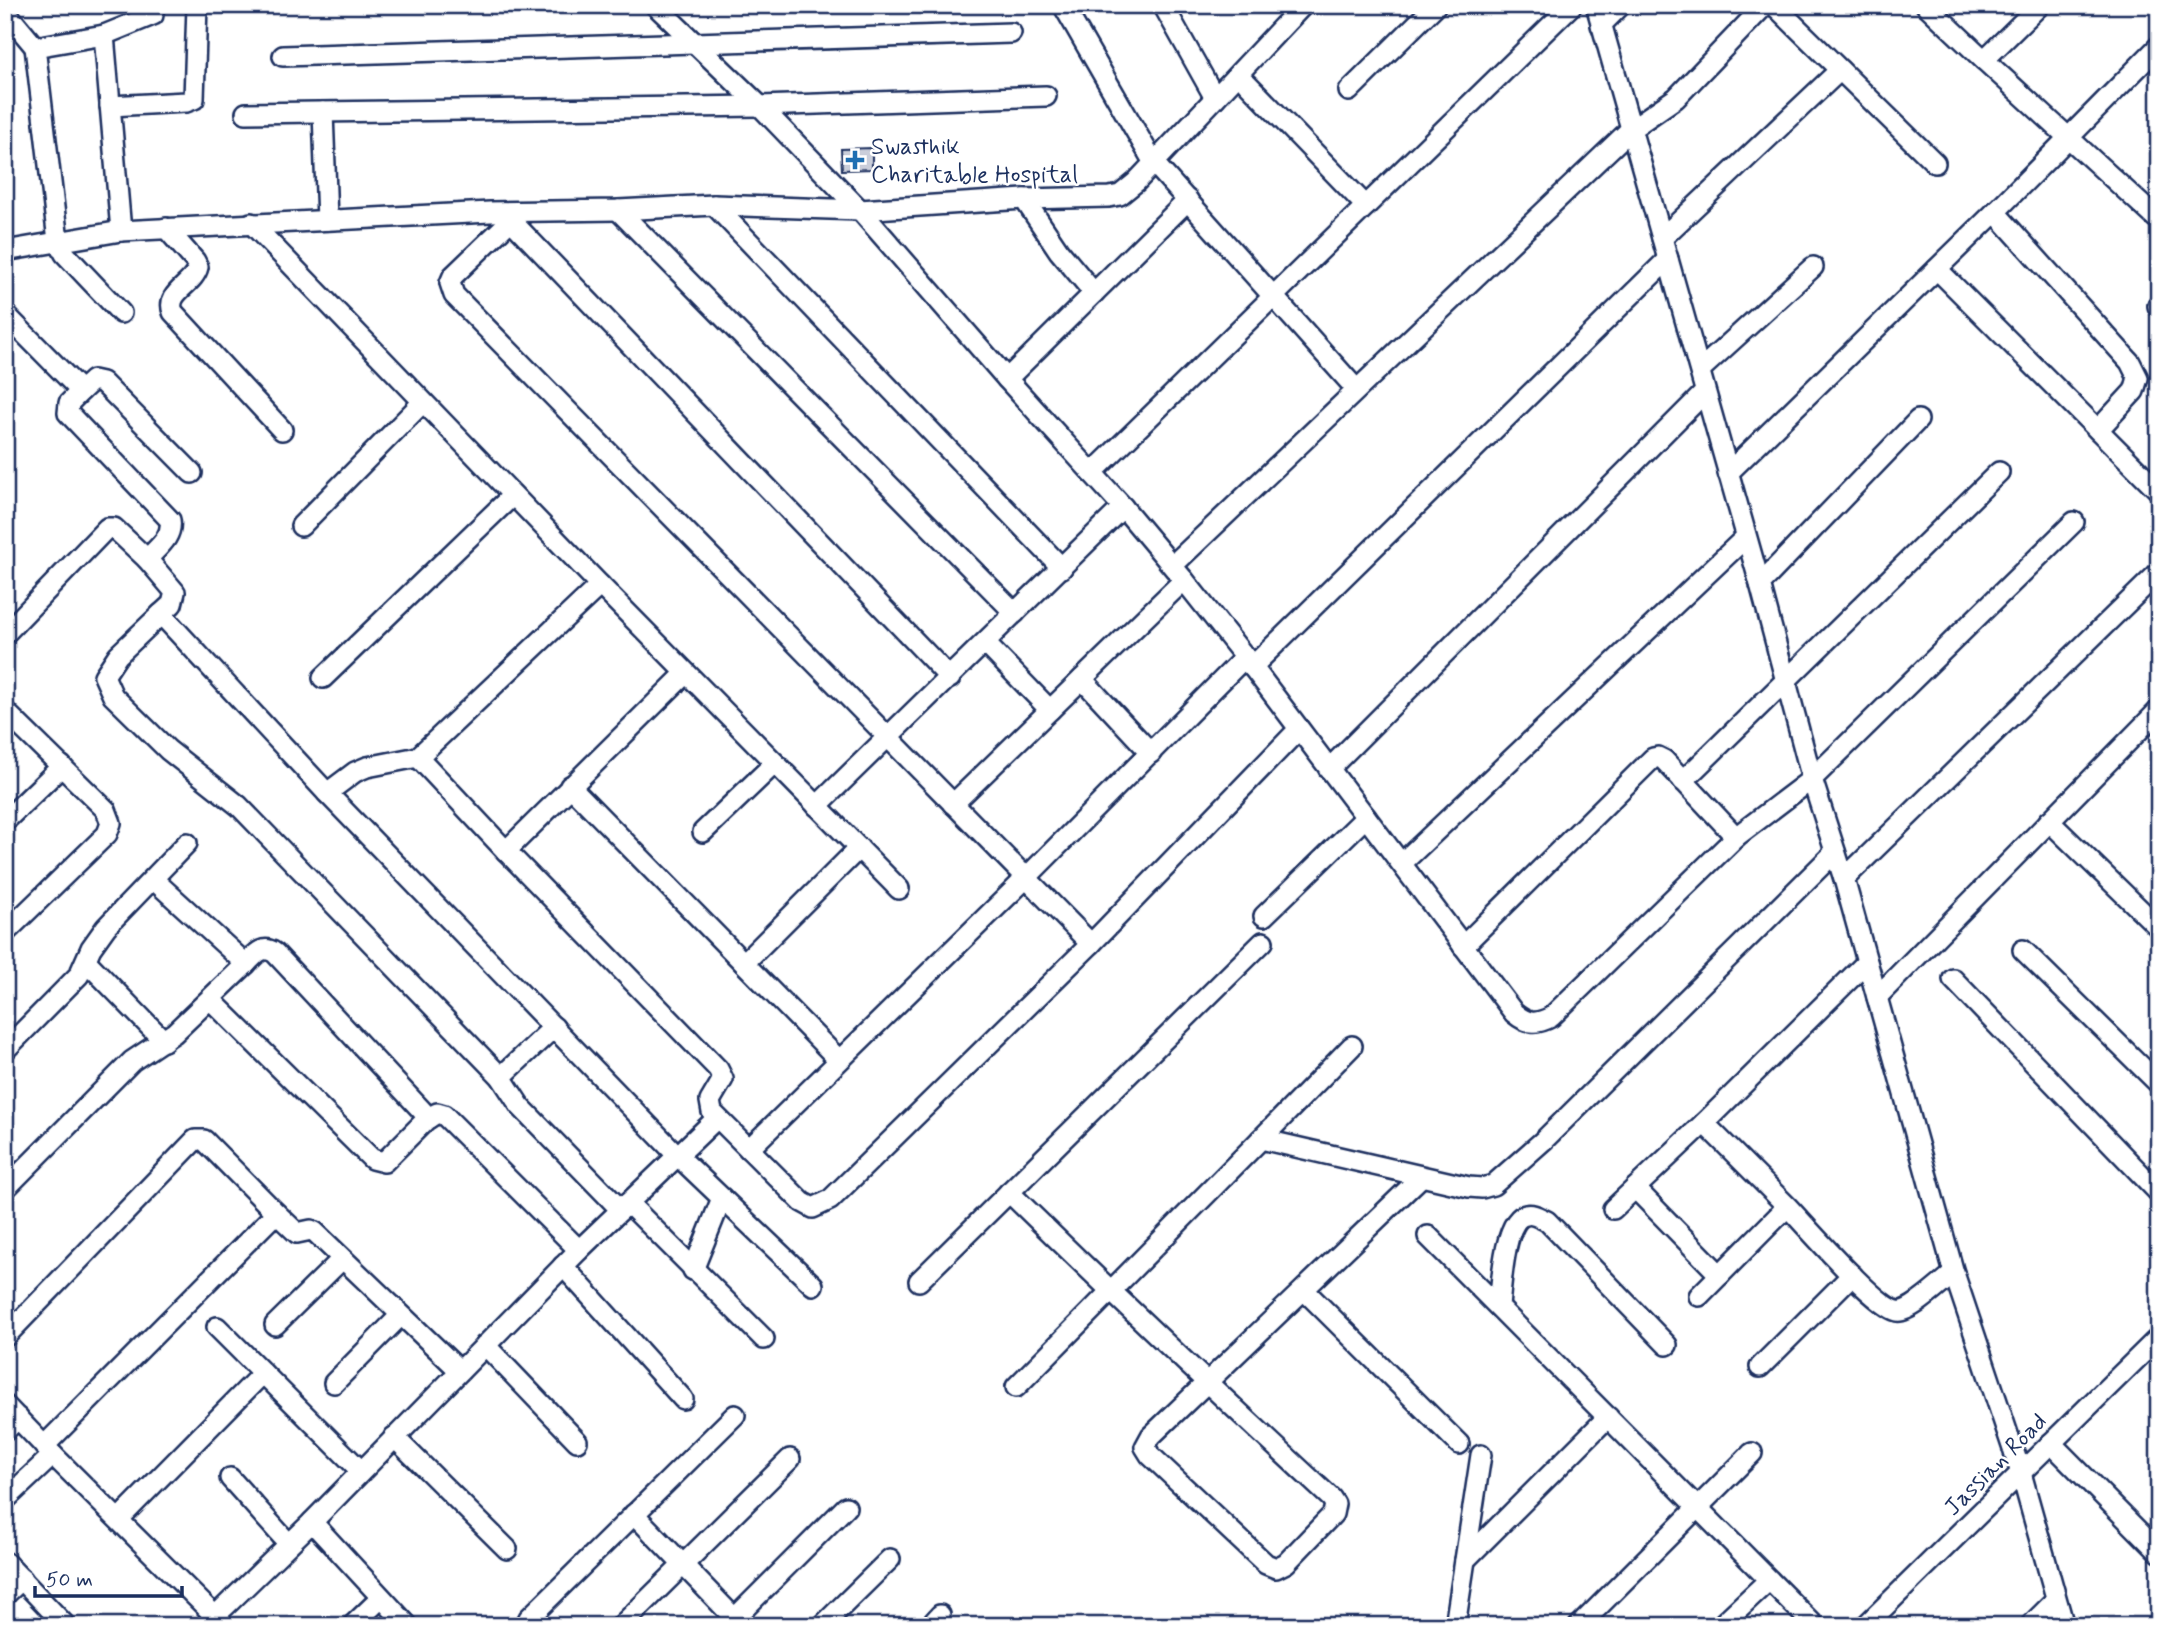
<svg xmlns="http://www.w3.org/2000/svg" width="2164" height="1631" viewBox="0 0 2164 1631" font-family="Mynerve,sans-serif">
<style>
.building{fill:#caceda;stroke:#1b2f5e;stroke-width:2}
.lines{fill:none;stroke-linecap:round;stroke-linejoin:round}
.minor-casing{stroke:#1b2f5e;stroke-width:24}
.minor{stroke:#fff;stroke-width:19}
.poi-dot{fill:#1f6fb2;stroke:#fff;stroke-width:2.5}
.labels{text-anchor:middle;stroke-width:5;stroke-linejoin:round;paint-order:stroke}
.poi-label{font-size:24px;fill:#1b2f5e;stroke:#fff;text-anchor:start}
.street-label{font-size:24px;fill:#1b2f5e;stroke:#fff}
</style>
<rect width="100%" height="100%" fill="#fff"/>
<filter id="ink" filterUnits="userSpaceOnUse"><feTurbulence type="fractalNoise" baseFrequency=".0143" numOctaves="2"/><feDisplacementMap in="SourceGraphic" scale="14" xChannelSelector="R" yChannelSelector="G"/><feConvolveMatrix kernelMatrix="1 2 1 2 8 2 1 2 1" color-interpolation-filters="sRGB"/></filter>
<g filter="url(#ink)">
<path class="building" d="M872 148V169L842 170 841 149Z"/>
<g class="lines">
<defs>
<g id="minor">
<path d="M655 5 760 106 860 210 1007 379 1123 507 1184 580 1245 657 1514 1013C1527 1024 1536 1025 1551 1017L1737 836 1812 779 2074 522"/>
<path d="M1063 5 1154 163 1356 389"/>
<path d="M1163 5 1215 98"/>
<path d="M1596 5 1760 584 1812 779 1844 879 1954 1273 2021 1473 2064 1626"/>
<path d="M1774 5 1935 163"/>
<path d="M1926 5 1984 60 2040 5"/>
<path d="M5 11 35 47 104 35 153 15 154 5"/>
<path d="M1601 25 1621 5"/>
<path d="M104 35 121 231"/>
<path d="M35 47 58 241 65 254 121 313"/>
<path d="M283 56 1011 33"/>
<path d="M1984 60 2156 218"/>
<path d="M1247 83 1366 206"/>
<path d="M1349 91 1436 5"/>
<path d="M110 106 186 102 194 99 197 5"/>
<path d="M323 112 327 220"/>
<path d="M246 113 760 106 1046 96"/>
<path d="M1024 199 1059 251 1094 293"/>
<path d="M714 205 1062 568"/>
<path d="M618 210 1015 613"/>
<path d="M503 212 950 678"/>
<path d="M1995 212 2130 362 2138 378 2134 391 2098 430"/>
<path d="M511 220 453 276 450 283 454 295 1091 944"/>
<path d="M251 223 600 585 899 889"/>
<path d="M166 228 195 261 198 267C194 285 165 292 173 312L282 430"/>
<path d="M1662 238 1840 70"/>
<path d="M5 251 121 231 490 212 618 210 714 205 860 210 1024 199 1109 197 1120 195 1136 182 1303 5"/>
<path d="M1937 269 2159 491"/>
<path d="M2158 306 2159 305"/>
<path d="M5 314 81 391 93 380 102 382 192 473"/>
<path d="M1700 370 1813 267"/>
<path d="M1007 379 1188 200"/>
<path d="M81 391 69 403 68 413 170 520C173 537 158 547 147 559L175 592 172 604 161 614"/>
<path d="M1092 473 1572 5"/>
<path d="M1728 473 1995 212 2159 46"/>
<path d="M301 526 423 402"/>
<path d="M1173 565 1631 129 1676 98 1765 5"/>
<path d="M1760 584 1918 420"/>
<path d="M5 634 107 528H114L147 559"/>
<path d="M985 643 1050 710"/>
<path d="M1252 667 1668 259"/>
<path d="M323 678 513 495"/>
<path d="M1082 679 1151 753"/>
<path d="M5 711 106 810 111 823 107 834 5 933"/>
<path d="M418 757 600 585"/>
<path d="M1329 769 1705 392"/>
<path d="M1683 781 1999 472"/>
<path d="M570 786 839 1060"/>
<path d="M327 793 355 772 367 767 418 757 506 851 718 1069 723 1079 710 1101 712 1112 802 1202 813 1208 830 1200 1091 944 1299 729"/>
<path d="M953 804 1184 580"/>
<path d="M817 806 1123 507"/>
<path d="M5 821 62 766"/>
<path d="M2049 821 2159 928"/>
<path d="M703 832 775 763"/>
<path d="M506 851 686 673"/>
<path d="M1402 863 1746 537"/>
<path d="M1844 879 2159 572"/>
<path d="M154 880 246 964C255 955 262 944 275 953L429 1118"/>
<path d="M1264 916 1366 817"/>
<path d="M1463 946 1653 758 1658 757 1664 760 1736 837"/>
<path d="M2023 950 2159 1084"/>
<path d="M87 962 164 1041"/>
<path d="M744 963 859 848"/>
<path d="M1953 979 2159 1193"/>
<path d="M1877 997 2159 710"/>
<path d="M210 999 372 1159 384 1162 426 1120 437 1113 444 1115 579 1250"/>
<path d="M5 1050 79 975 91 948 106 927 187 843"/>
<path d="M501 1077 554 1027"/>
<path d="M1704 1123C1732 1151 1760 1179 1788 1207 1807 1227 1875 1306 1897 1311 1909 1314 1944 1281 1954 1273"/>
<path d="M1261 1139 1352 1046"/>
<path d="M749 1149 1026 878 1245 657"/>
<path d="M1635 1188 1720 1275"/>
<path d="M5 1189 132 1061 174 1033 246 964"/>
<path d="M1009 1192C1115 1296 1223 1398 1331 1498L1335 1504 1333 1514 1286 1563 1276 1568 1266 1564 1150 1455 1145 1447 1151 1436C1241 1349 1331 1263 1421 1177"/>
<path d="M628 1203 764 1339"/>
<path d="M1613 1209 1704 1123 1867 962"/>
<path d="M621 1210 520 1106 501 1077 239 806 168 750 113 696 104 676 118 655 161 614 327 793 678 1156 813 1285"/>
<path d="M1428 1236 1815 1626"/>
<path d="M563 1266 683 1399"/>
<path d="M693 1270 722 1198"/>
<path d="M919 1281 1263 942"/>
<path d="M1304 1290 1459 1444"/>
<path d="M1699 1296 1787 1207"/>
<path d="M1499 1307C1501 1288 1504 1218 1526 1215 1533 1213 1540 1218 1547 1221L1667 1345"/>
<path d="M275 1325 342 1259"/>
<path d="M217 1327 361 1471"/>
<path d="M5 1337 195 1140H204L276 1213"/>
<path d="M485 1345 577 1441"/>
<path d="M1760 1367 1852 1275"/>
<path d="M334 1383 401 1315"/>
<path d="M1016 1387 1261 1139 1469 1187 1482 1188 1493 1185 1544 1140 1835 852"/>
<path d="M5 1405 53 1455 215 1616"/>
<path d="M5 1431 18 1418"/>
<path d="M394 1437 507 1549"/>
<path d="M2051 1443 2159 1552"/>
<path d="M44 1446 276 1213 297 1233 311 1230 315 1232 460 1371"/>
<path d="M230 1478 289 1544"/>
<path d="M5 1500 53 1455"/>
<path d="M634 1514 742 1626"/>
<path d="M119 1519 263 1373"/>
<path d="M312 1522 579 1250 717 1118"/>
<path d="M1465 1560 1608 1417"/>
<path d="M5 1562 66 1626"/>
<path d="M5 1595 22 1579"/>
<path d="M206 1625 312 1522 408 1626"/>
<path d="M352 1626 381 1598"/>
<path d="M525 1626 529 1618 735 1415"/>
<path d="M621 1626 790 1459"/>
<path d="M727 1626 846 1507"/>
<path d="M822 1626 890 1559"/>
<path d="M930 1626 940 1615"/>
<path d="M1455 1626 1481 1455"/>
<path d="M1579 1626 1752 1453"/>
<path d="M1720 1626 1769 1580"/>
<path d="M1865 1626 2159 1337"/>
<path d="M2030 1626 2056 1600"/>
</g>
</defs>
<use href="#minor" class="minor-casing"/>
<use href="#minor" class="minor"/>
</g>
</g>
<path class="poi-dot" d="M851.5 149.5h7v7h7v7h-7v7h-7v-7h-7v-7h7z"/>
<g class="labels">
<g class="poi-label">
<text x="871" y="154">Swasthik<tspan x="871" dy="28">Charitable Hospital</tspan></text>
</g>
<g class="street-label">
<text transform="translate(1995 1464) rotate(-45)" y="8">Jassian Road</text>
</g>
</g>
<rect width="2164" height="1631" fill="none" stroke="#fff" stroke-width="28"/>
<rect x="14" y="14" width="2136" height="1603" fill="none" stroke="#1b2f5e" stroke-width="2.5" filter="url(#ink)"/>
<path d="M35 1586v10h147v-10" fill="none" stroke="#1b2f5e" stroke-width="3.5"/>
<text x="46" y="1586" font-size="21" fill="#1b2f5e" stroke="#ffffff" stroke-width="5" paint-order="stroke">50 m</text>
</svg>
